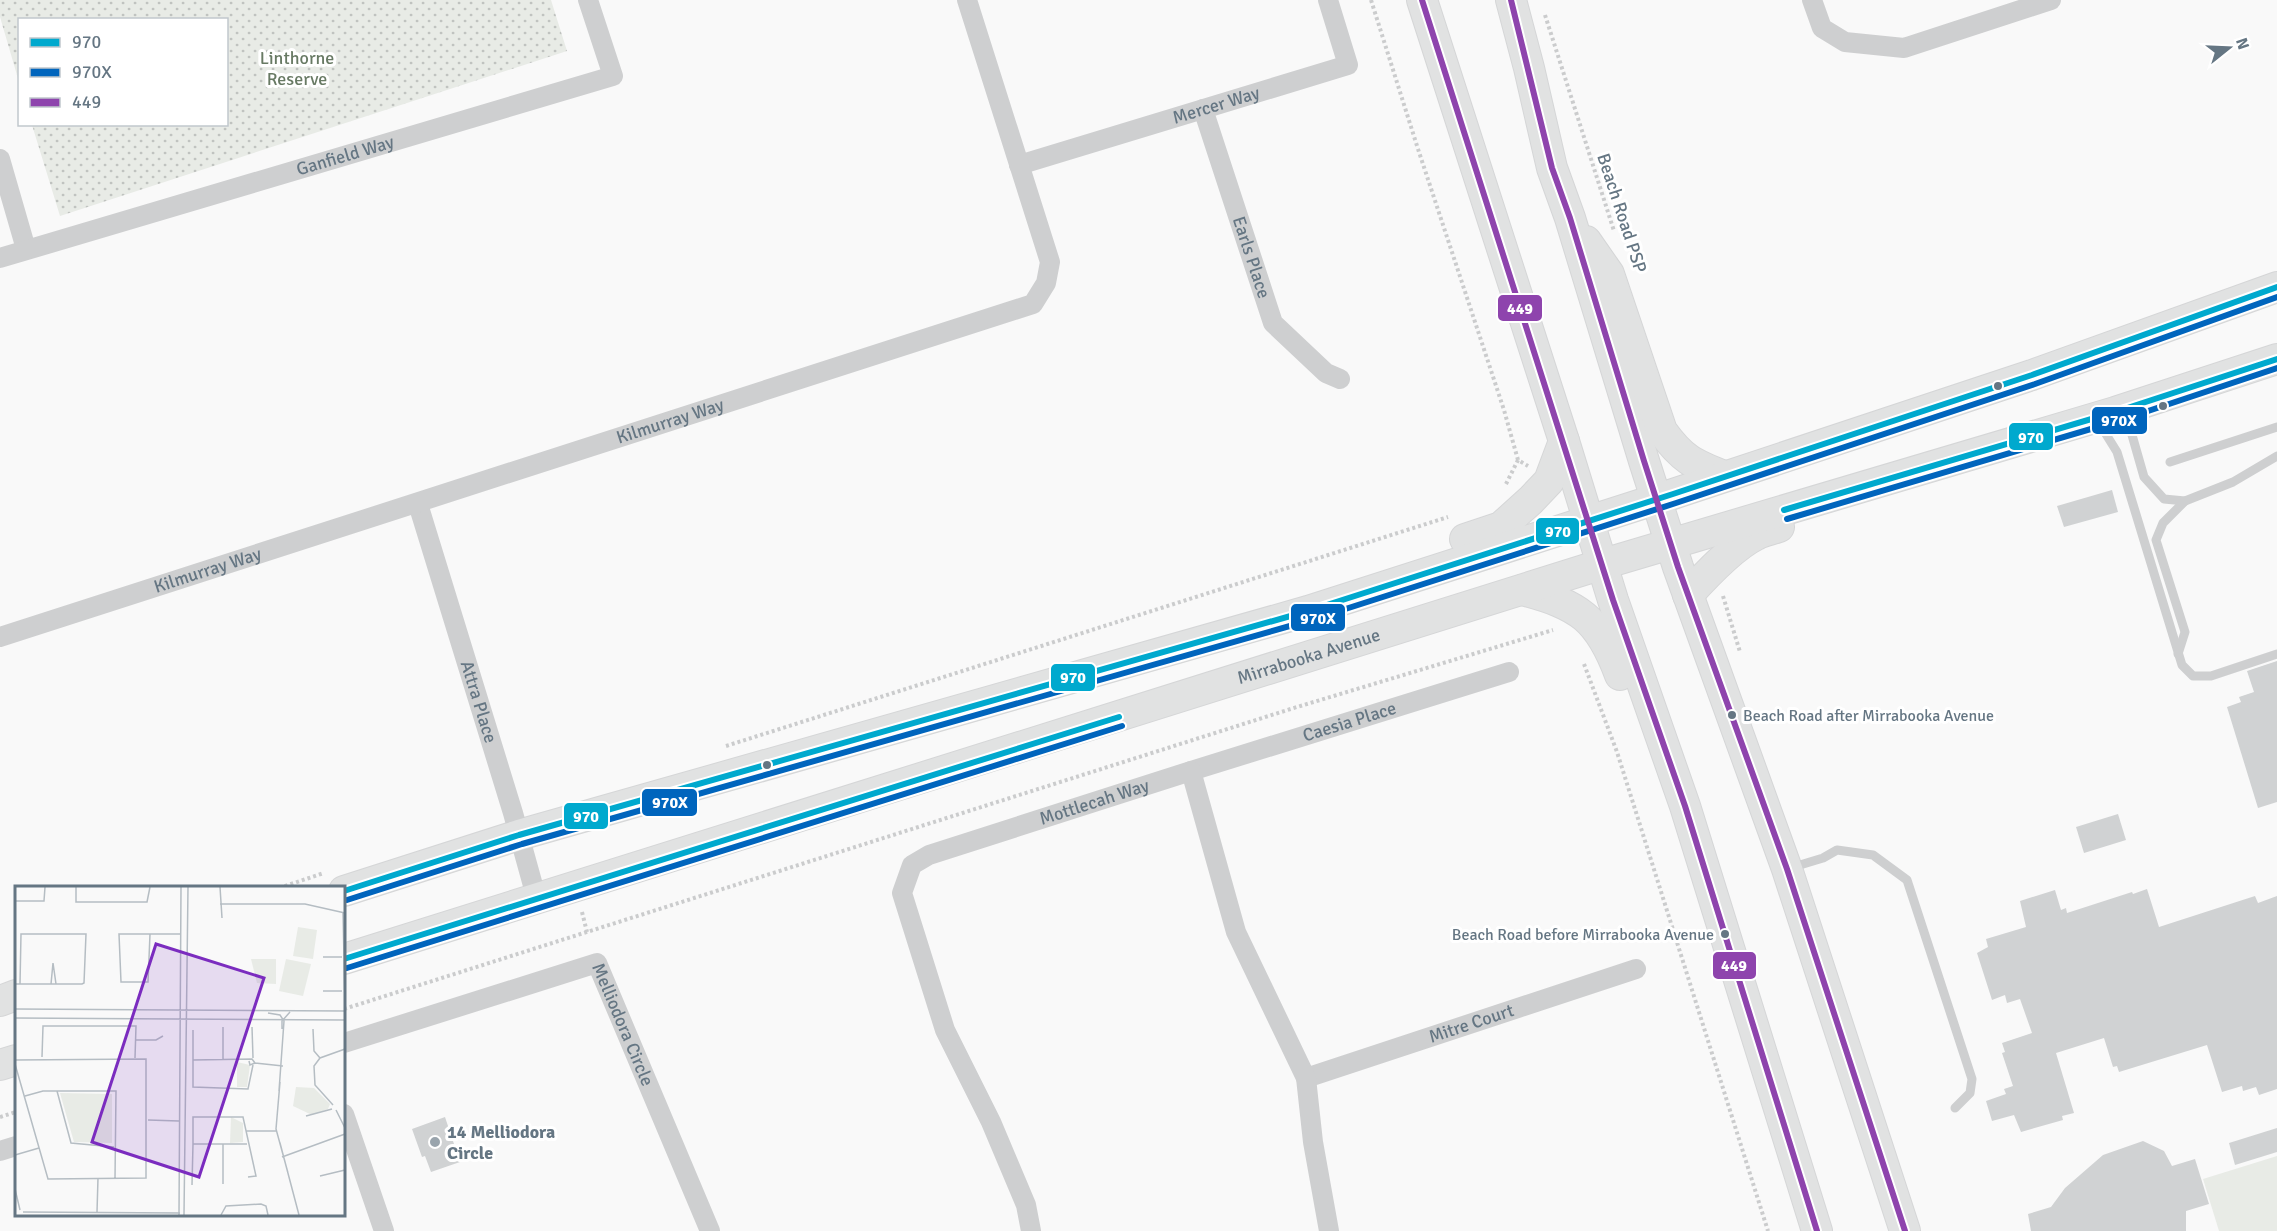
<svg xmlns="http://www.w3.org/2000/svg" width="2277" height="1231" viewBox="0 0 2277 1231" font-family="Signika,sans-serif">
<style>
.grass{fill:#e8ebe6}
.park{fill:url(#park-dots)}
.building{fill:#d0d2d3}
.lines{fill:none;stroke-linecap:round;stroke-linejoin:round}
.primary-casing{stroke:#d5d6d7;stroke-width:32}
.path{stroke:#cbcccd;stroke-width:4;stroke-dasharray:3 3;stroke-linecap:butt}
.service{stroke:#cecfd0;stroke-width:9}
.minor{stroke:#cecfd0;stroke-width:20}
.primary{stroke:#e1e2e2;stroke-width:30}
.bus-1-casing{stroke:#fff;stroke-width:10}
.bus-2-casing{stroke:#fff;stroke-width:10}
.bus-3-casing{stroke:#fff;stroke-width:10}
.bus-1{stroke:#00a9ce;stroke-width:6}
.bus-2{stroke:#0065bd;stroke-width:6}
.bus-3{stroke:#8e44ad;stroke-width:6}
.bus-dot{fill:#657683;stroke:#fff;stroke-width:2}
.poi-dot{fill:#99a4ac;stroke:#fff;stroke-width:2}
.labels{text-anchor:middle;stroke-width:6;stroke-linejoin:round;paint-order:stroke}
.bus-label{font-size:16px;fill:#657683;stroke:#fff;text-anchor:start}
.park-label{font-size:18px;fill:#687a64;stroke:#fff}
.street-label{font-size:18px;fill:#657683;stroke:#fff}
.poi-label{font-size:18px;font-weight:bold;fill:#657683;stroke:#fff;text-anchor:start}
.inset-road{fill:none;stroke:#b5bdc3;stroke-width:1.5}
.view{fill:#7b2cbf;fill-opacity:0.15;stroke:#7b2cbf;stroke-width:3}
.inset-edge{fill:none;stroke:#657683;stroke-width:3}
.line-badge{stroke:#fff;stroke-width:2}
.badge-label{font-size:16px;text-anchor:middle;font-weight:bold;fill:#fff}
</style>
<defs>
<pattern id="park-dots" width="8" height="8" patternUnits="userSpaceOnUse" patternTransform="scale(1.5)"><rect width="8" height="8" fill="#e8ebe6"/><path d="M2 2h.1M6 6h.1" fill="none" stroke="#c0c3c0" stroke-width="1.8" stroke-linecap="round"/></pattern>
</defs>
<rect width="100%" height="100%" fill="#f9f9f9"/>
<path class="grass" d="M2277 1156V1231H2219L2203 1179Z"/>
<path class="park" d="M0 0H551L567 51 60 216 32 125 226 124V20H20L19 82 0 17Z"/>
<g class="building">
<path d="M2112 490 2118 512 2064 527 2057 506Z"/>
<path d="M2277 661V802L2258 808 2227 707 2241 702 2239 697 2254 692 2247 671Z"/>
<path d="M2118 814 2126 840 2084 853 2076 827Z"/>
<path d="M2147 889 2159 927 2255 896 2258 903 2277 896V1089L2259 1095 2256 1087 2243 1091 2242 1086 2222 1092 2207 1045 2119 1072 2117 1066 2113 1067 2104 1038 2056 1053 2074 1113 2062 1116 2063 1120 2021 1132 2014 1115 1992 1121 1986 1101 2006 1094 2004 1089 2013 1086 2002 1053 2005 1052 2002 1043 2032 1033 2020 999 2007 1003 2005 995 1992 1000 1977 953 1988 947 1986 939 2026 927 2020 901 2055 890 2061 910 2066 908 2067 913 2132 892 2133 894Z"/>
<path d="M445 1117 460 1162 431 1172 425 1156 422 1157 412 1129Z"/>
<path d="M2277 1128V1152L2235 1165 2229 1143Z"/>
<path d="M2143 1141 2164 1151 2172 1166 2195 1159 2209 1204 2186 1211V1231H2031L2028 1214 2051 1207 2065 1188 2103 1155Z"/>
</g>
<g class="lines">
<defs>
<g id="primary">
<path d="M1422 0 1564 441 1613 600 1685 806 1817 1231"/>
<path d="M1511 0 1529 68 1552 168 1570 218 1644 461 1678 567 1787 869 1905 1231"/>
<path d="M1586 241 1609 274 1662 431C1682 459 1693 464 1724 476"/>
<path d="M1465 539 1501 527 1531 500 1549 481 1564 441"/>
<path d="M1522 590C1579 605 1599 618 1620 675"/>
<path d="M1688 595C1706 575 1732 547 1756 535 1763 531 1771 530 1779 527"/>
<path d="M344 891 519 835 1308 611 1673 494 2032 375 2277 287"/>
<path id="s10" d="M344 959 1603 564 2115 412 2277 359"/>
<path d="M0 1001 16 995"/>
<path d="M0 1065 16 1060"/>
</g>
</defs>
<use href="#primary" class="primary-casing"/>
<g class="path">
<path d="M1371 0 1418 149 1504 410 1518 460 1528 466"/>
<path d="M1545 15 1614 231"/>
<path d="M1506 484 1518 460"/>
<path d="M1723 596 1740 652"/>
<path d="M1584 664 1617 752 1768 1231"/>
<path d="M726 746 1448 517"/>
<path d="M279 888 324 873"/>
<path d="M582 912 587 932"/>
<path d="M344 1009 1297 707 1553 630"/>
<path d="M0 1117 16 1112"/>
</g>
<g class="service">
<path d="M2126 414 2144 477 2164 499 2185 501 2233 482 2277 456"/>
<path d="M2099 423 2117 452 2182 665 2193 676H2211L2277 654"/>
<path d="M2170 462 2277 427"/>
<path d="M2178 654 2185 632 2156 540 2163 523 2185 501"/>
<path d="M1790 868 1823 858 1837 850 1873 855 1907 880 1972 1079 1970 1093 1955 1108"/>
</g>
<g class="minor">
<path d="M1812 0 1822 28 1845 42 1904 48 2051 0"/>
<path id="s1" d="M1203 109 1273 323 1326 373 1340 379"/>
<path d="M0 159 26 249"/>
<path id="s2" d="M1019 165 1348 65 1328 0"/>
<path id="s3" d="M0 258 613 76 588 0"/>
<path id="s4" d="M418 504 513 813 537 900"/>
<path id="s5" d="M0 637 1033 304 1046 283 1050 262 967 0"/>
<path id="s6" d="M1191 771 1509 672"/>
<path id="s7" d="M344 1043 597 963 710 1231"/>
<path id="s8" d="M1306 1078 1636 969"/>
<path d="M344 1114 384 1231"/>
<path d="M0 1151 16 1146"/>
<path id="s9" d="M1031 1231 1026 1205 991 1122 945 1030 902 893 912 865 929 855 1191 771 1236 932 1306 1078 1313 1142 1329 1231"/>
</g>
<use href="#primary" class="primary"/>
<defs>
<g id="bus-1">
<path d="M1784 510 2115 412 2277 359"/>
<path d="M344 891 519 835 1308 611 1673 494 2032 375 2277 287"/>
<path d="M344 959 1119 717"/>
</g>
<g id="bus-2">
<path d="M1787 519 2118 421 2277 368"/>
<path d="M347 900 522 844 1311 620 1676 503 2035 384 2277 297"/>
<path d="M347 968 1122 726"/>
</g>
<g id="bus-3">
<path d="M1422 0 1613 600 1685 806 1817 1231"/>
<path d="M1511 0 1552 168 1570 218 1644 461 1678 567 1787 869 1905 1231"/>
</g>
</defs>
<use href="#bus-1" class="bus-1-casing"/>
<use href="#bus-2" class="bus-2-casing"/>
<use href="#bus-3" class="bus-3-casing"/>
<use href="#bus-1" class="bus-1"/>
<use href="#bus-2" class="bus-2"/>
<use href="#bus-3" class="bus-3"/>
</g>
<g class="bus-dot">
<circle cx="1998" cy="386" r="5"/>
<circle cx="2163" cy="406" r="5"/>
<circle cx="1732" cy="715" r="5"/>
<circle cx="767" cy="765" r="5"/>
<circle cx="1725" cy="934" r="5"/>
</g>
<circle class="poi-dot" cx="435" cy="1142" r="6"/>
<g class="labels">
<g class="bus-label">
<text x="1743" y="721">Beach Road after Mirrabooka Avenue</text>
<text x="1714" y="940" text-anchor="end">Beach Road before Mirrabooka Avenue</text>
</g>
<g class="park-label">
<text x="297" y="64">Linthorne<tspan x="297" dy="21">Reserve</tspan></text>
</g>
<g class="street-label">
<text dy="6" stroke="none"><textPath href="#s2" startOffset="206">Mercer Way</textPath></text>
<text dy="6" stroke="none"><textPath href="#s3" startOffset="360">Ganfield Way</textPath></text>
<text transform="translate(1622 213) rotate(72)" y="6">Beach Road PSP</text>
<text dy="6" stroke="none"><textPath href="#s1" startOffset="156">Earls Place</textPath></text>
<text dy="6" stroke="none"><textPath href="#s5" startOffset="704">Kilmurray Way</textPath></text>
<text dy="6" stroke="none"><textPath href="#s5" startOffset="218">Kilmurray Way</textPath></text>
<text dy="6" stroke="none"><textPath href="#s10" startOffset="1011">Mirrabooka Avenue</textPath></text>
<text dy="6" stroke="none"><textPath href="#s4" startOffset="207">Attra Place</textPath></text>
<text dy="6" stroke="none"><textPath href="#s6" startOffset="166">Caesia Place</textPath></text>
<text dy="6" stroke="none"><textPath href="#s9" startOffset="586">Mottlecah Way</textPath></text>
<text dy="6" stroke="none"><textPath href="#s8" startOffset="174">Mitre Court</textPath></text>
<text dy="6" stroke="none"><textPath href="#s7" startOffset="332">Melliodora Circle</textPath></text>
</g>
<g class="poi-label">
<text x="447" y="1138">14 Melliodora<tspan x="447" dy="21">Circle</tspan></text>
</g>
</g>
<g transform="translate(15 886)">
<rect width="330" height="330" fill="#f9f9f9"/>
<path d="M283 41 302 44 298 73 278 70ZM236 73H261V98L242 97ZM271 73 296 78 288 110 264 105Z" fill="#e8ebe6"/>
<path d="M222 176 235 179 232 201H222ZM281 201 299 202 315 218 313 223 297 229 278 220ZM45 207 97 208V257L59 256ZM216 231 228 237V256L215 257Z" fill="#e8ebe6"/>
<path class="inset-road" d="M61 1V16H132L135 1M205 1 207 32M0 15H29L30 1M205 18H290L330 27M328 27 330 119M135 48 133 96H106L104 48H166M308 71H327M0 98H67L69 97 71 48H6L5 98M36 98 38 77 41 98M308 105H327M0 123 330 125M253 127 265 129 269 135 264 205M0 132 330 134M208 141V173M237 141 238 172M267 143V135L275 126M298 143 299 165 305 172M121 154H141L148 150M27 171 28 140H121L120 172M0 174 131 173V292L33 293 0 178M178 174V144M234 175 235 179 240 177 237 173 178 174V201L233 203 238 179M240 177 268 180M265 196 261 243 273 287M42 205 56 257 99 261M10 210 28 205H101L100 293M318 219 300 199 299 180 305 172 330 163M321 224 330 242M291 230 317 223M133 234 164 235M231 245H261M265 257 284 329M232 258H178V231H228L241 290 233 291M0 269 24 262M267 271 330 248M305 290 330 284M208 298V258M177 299 178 258M0 303 5 324M8 326 165 327M82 326 83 292M164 329 166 1M169 329 173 1M206 329 211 320 246 318 251 320 253 329"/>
<path class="view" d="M141 58 249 92 184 291 77 256Z"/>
<rect width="330" height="330" class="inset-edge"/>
</g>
<g class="line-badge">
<rect x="1497" y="294" width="46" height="28" rx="6" fill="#8e44ad"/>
<rect x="2091" y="406" width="57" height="29" rx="6" fill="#0065bd"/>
<rect x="2008" y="422" width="46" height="29" rx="6" fill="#00a9ce"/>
<rect x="1535" y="517" width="45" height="28" rx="6" fill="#00a9ce"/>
<rect x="1290" y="603" width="56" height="29" rx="6" fill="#0065bd"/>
<rect x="1050" y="663" width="46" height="29" rx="6" fill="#00a9ce"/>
<rect x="641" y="788" width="57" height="29" rx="6" fill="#0065bd"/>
<rect x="563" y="802" width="46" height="28" rx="6" fill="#00a9ce"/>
<rect x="1712" y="951" width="45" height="29" rx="6" fill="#8e44ad"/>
</g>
<g class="badge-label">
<text x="1520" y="314">449</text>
<text x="2119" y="426">970X</text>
<text x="2031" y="443">970</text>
<text x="1558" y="537">970</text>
<text x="1318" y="624">970X</text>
<text x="1073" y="683">970</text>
<text x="670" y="808">970X</text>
<text x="586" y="822">970</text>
<text x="1734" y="971">449</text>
</g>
<rect x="18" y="18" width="210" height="108" fill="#ffffff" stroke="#c1c8cd" stroke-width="1.5"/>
<rect x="30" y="38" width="30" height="9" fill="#00a9ce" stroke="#c1c8cd" stroke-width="1.5"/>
<text x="72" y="48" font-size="18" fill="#657683">970</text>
<rect x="30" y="68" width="30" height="9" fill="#0065bd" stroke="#c1c8cd" stroke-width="1.5"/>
<text x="72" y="78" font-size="18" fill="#657683">970X</text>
<rect x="30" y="98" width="30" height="9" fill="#8e44ad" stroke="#c1c8cd" stroke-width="1.5"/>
<text x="72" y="108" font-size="18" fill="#657683">449</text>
<g transform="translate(2229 48) rotate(72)" stroke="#ffffff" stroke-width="4.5" paint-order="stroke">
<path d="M0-4.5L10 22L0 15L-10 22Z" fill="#657683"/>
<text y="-9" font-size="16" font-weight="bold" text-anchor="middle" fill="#657683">N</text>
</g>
</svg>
